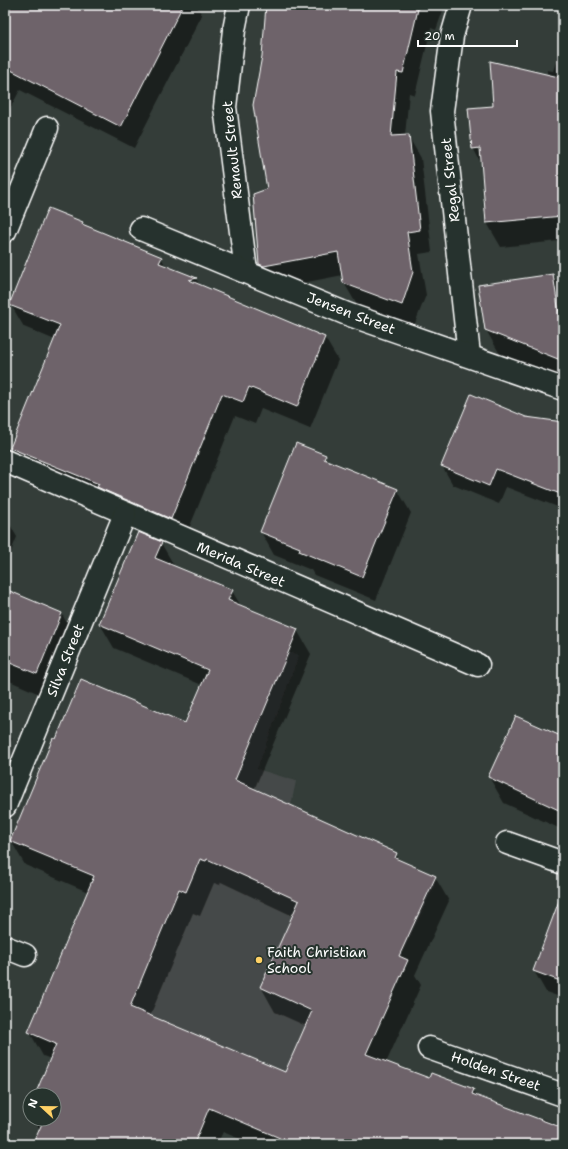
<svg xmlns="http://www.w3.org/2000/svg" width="568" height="1149" viewBox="0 0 568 1149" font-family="'Shantell Sans',sans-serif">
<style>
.built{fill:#454948}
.shadow{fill:#0007;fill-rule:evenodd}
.building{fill:#6e646a;stroke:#fff;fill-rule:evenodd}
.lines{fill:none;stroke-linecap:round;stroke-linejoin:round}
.minor-casing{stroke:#fff;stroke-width:25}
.minor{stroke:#26332d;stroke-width:22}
.poi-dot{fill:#ffd166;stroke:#26332d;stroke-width:1.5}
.labels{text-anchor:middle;stroke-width:4;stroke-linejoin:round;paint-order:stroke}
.street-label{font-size:14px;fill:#fff;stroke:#26332d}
.poi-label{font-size:14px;fill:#fff;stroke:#26332d;text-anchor:start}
</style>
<rect width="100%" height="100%" fill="#343d39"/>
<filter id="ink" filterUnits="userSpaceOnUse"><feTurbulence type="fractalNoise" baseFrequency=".025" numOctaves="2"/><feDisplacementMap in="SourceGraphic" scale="8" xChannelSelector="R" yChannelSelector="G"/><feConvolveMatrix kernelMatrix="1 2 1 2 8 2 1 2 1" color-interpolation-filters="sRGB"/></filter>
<g filter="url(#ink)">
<path class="built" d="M253 642 299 655 257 769 296 781 289 815 435 885 314 1137 88 1035Z"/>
<g class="shadow">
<path d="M5 5H196L202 15 134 148 20 90 5 118Z"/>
<path d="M267 5H445L436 30 431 28 415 95 409 93 405 136H408L421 158 432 252 419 254 426 295 414 326 357 305 344 283 343 275 277 288 273 286 260 264 268 190 263 56Z"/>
<path d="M563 41V276L559 241 501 247 487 223 482 165 473 148 494 107 547 75V70L553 71Z"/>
<path d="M82 223 84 226 161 257 166 267 196 279 200 285 325 338 338 360 310 429 261 409 255 424 235 416 184 541 24 470 11 448 55 340 24 327 11 305Z"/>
<path d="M553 275 563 292V381L501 356 486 330Z"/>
<path d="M526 418 563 423V509L506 487 499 504 453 485 442 466Z"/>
<path d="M325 456 328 462 397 489 411 513 376 600 314 575 311 570 274 555 261 532Z"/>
<path d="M5 516 17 537 5 566Z"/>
<path d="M161 543 175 567 232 591 241 606 297 630 311 654 254 790 396 854 400 861 435 877 449 901 415 975 421 985 386 1063 430 1079 473 1090 478 1097 541 1121V1118L563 1127V1144H252L223 1132 217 1144H34L40 1130 34 1119H54V1095H36L51 1059 43 1056 29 1031 88 892 25 865 11 841 56 741 186 725 202 685 114 648 100 624ZM221 882 293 916 261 987 275 1012 306 1026 286 1074 150 1016 193 913 200 916 214 883 220 885Z"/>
<path d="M5 590 62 614 76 640 51 699 5 679Z"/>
<path d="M5 727 12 739 5 756Z"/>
<path d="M563 739V830L504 803 489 777Z"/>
<path d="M562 895 563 896V998L546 992 534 971Z"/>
</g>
<g class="building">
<path d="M5 5H183L121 127 5 67Z"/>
<path d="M266 5H419L403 73 397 72 391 136 409 135 420 230 407 232 413 272 402 305 343 283 338 252 264 266 259 264 253 194 267 189 253 105 262 56Z"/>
<path d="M490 61 563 78V216L486 223 480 148 472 149 468 108 493 106Z"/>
<path d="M48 208 83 222 82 224 162 257 159 263 197 278 189 280 325 337 297 407 249 387 243 402 222 394 171 519 97 487 99 484 10 448 60 325 9 305Z"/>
<path d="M553 274 563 340V361L485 330 478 285Z"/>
<path d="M471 394 526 417 563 422V495L496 469 489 486 441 466Z"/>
<path d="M296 443 326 455 324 459 398 489 362 577 299 551 300 548 260 532Z"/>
<path d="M138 532 162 542 155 558 233 590 228 600 298 629 235 780 397 853 395 858 436 876 399 956 408 960 366 1054 429 1078 431 1073 474 1089 472 1094 563 1128V1144H294L209 1108 194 1144H33L44 1119H54V1095H35L56 1044 28 1032 94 876 10 841 53 738 56 739 81 679 185 723 208 670 99 624ZM200 859 206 861 207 859 299 901 260 987 312 1011 285 1072 130 1007 179 889 186 892Z"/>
<path d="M5 589 62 613 37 674 5 661Z"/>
<path d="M516 716 563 737V812L488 777Z"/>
<path d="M560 898 563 899V982L533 971Z"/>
</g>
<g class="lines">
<defs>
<g id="minor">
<path d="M239 5 234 30 225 107 246 271"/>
<path d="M461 5 452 36 442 111 469 355"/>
<path d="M141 229 347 314 563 389"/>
<path d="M5 231 47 128"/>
<path d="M5 461 478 665"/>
<path d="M5 806 125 514"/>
<path d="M507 843 563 863"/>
<path d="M5 947 25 955"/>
<path d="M429 1048 563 1095"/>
</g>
</defs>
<use href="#minor" class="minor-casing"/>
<use href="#minor" class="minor"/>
</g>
</g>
<circle class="poi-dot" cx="259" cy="960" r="4"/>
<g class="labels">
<g class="street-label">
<text transform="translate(232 150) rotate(-96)" y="5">Renault Street</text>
<text transform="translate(450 180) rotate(-96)" y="5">Regal Street</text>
<text transform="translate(351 313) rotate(21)" y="5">Jensen Street</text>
<text transform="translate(241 564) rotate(23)" y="5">Merida Street</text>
<text transform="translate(65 660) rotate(-68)" y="5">Silva Street</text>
<text transform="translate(496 1071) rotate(19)" y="5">Holden Street</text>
</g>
<g class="poi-label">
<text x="267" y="957">Faith Christian<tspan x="267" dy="16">School</tspan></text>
</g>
</g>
<rect width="568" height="1149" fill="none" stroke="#26332d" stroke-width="20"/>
<rect x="10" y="10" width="548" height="1129" fill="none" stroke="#fff" stroke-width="1.5" filter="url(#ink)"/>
<g transform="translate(42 1107) rotate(292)"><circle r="19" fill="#26332d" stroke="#7d8581"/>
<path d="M0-3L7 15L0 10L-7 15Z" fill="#ffd166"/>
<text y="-6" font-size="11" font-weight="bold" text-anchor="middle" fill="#ffffff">N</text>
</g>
<path d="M418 40v6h99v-6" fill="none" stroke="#ffffff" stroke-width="2"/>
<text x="424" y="40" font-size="12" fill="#ffffff" stroke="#26332d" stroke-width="3" paint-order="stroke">20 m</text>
</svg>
